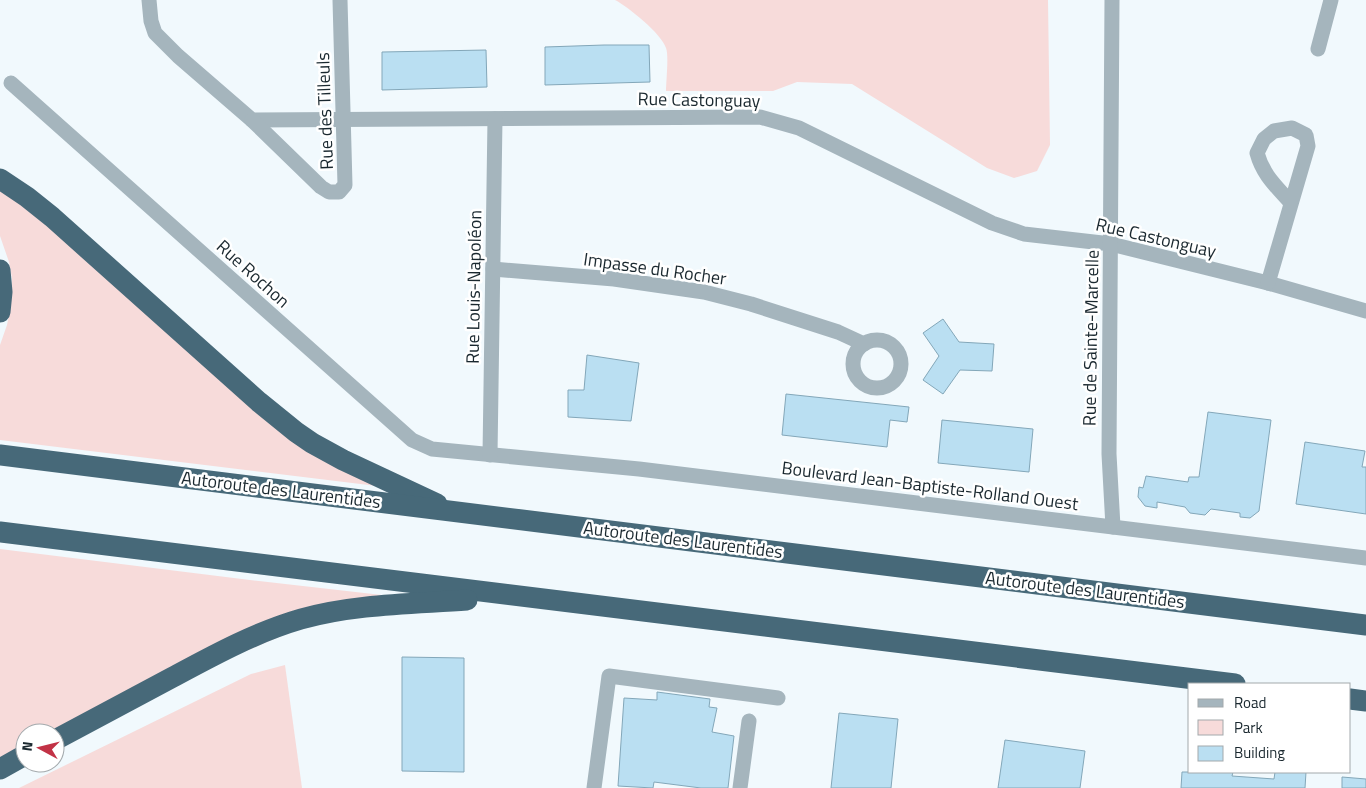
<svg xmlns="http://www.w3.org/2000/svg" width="1366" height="788" viewBox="0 0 1366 788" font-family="'Titillium Web',sans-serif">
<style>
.green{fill:#f7dbda}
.building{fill:#badff2;stroke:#83a7b9}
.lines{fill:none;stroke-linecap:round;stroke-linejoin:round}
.minor{stroke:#a5b5bd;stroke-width:15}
.highway{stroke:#476979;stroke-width:21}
.labels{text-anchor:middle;stroke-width:5;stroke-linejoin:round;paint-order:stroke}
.street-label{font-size:18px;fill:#1a282f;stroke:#fff}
</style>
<rect width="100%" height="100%" fill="#f1f9fd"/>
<g class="green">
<path d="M615 0H1048L1050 145 1037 171 1014 178 987 168 852 84 797 82 773 91H666C666 82 669 55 666 48 662 34 627 6 615 0Z"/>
<path d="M0 191 39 216 248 405 385 487 0 440V345L7 325 10 309 12 278 9 262 0 236Z"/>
<path d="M0 549 259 581 408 598H372L50 733H25V747L0 760Z"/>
<path d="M285 665 302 788H19L251 674Z"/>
</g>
<g class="building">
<path d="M604 45H649L650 82 545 85V47Z"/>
<path d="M486 50 487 87 382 90V52Z"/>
<path d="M943 319 959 342 994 344 992 371 960 370 943 394 923 380 939 356 923 333Z"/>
<path d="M587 355 639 363 631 421 568 417V390H584Z"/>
<path d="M786 394 909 407 907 422 890 420 887 447 782 435Z"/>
<path d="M1208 412 1271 420 1259 511 1250 518 1240 517V513L1211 509 1205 515 1190 513 1185 507 1157 502V508L1145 506 1138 497 1139 487 1143 488 1146 476 1188 482 1189 477H1199Z"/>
<path d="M942 420 1033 429 1029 472 938 463Z"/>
<path d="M1305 442 1365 451 1362 467H1366V514L1296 504Z"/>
<path d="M402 657 464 658V772L402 771Z"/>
<path d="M657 692 710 699 709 707 717 708 712 732 734 736 728 788H701L654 782 653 788 618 786 624 698 657 700Z"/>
<path d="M839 713 898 719 891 788H831Z"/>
<path d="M1005 740 1085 751 1080 788H998Z"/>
<path d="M1182 772H1233L1232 776 1274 779 1275 772H1306L1305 788H1181Z"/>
<path d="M1342 777 1366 779V788H1342Z"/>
</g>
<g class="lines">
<g class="minor">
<path d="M149 0 151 21 155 33 178 56 252 120 760 117 799 128 992 223 1024 234 1111 244 1268 283 1366 311"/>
<path d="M1112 0 1109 454 1113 527"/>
<path d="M1318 49 1331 0"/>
<path d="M11 83 412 440 432 449 639 469 1366 558"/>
<path d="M252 120 321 187 329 192H339L345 185 340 0"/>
<path d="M493 269 614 279 704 292 751 304 838 332 864 344"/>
<path d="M1268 283 1308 146 1306 135 1292 128 1274 131 1264 139 1257 153C1263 175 1276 186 1291 203"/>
<circle cx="877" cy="364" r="24"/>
<path d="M490 455 495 119"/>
<path d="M594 788 609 676 778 698"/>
<path d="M740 788 749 721"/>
</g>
<g class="highway">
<path d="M0 179 27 197 52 217 259 402 296 432 312 443 343 460 437 504"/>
<path d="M0 270 2 292 0 312"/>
<path d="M0 455 1366 625"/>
<path d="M0 532 1235 684"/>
<path d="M1350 699 1366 701"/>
<path d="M55 740C94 719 134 698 173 677 214 655 256 632 301 619 354 604 412 604 467 600"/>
<path d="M0 769 25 755"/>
</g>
</g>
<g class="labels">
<g class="street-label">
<text transform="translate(699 100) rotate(1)" y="6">Rue Castonguay</text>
<text transform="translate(325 111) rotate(-92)" y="6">Rue des Tilleuls</text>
<text transform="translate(1156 238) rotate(13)" y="6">Rue Castonguay</text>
<text transform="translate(655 269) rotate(8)" y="6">Impasse du Rocher</text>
<text transform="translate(253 274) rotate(42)" y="6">Rue Rochon</text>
<text transform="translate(474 287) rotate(-89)" y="6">Rue Louis-Napoléon</text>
<text transform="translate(1091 338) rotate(-89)" y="6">Rue de Sainte-Marcelle</text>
<text transform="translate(930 486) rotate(7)" y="6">Boulevard Jean-Baptiste-Rolland Ouest</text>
<text transform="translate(281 490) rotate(7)" y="6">Autoroute des Laurentides</text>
<text transform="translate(683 540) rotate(7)" y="6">Autoroute des Laurentides</text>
<text transform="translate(1085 590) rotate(7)" y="6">Autoroute des Laurentides</text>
</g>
</g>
<rect x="1188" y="683" width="162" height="90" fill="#ffffff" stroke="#a3a9ac"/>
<rect x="1198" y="699" width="25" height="8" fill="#a5b5bd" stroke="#a3a9ac"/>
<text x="1234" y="708" font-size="15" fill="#1a282f">Road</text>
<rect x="1198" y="720" width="25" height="15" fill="#f7dbda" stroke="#a3a9ac"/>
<text x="1234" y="733" font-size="15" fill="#1a282f">Park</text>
<rect x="1198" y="746" width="25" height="15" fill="#badff2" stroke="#a3a9ac"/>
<text x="1234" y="758" font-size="15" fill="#1a282f">Building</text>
<g transform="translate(40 748) rotate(277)"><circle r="24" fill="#ffffff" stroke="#a3a9ac"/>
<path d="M0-4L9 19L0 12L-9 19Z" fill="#c23246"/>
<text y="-8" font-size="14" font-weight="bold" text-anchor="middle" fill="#1a282f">N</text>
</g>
</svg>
